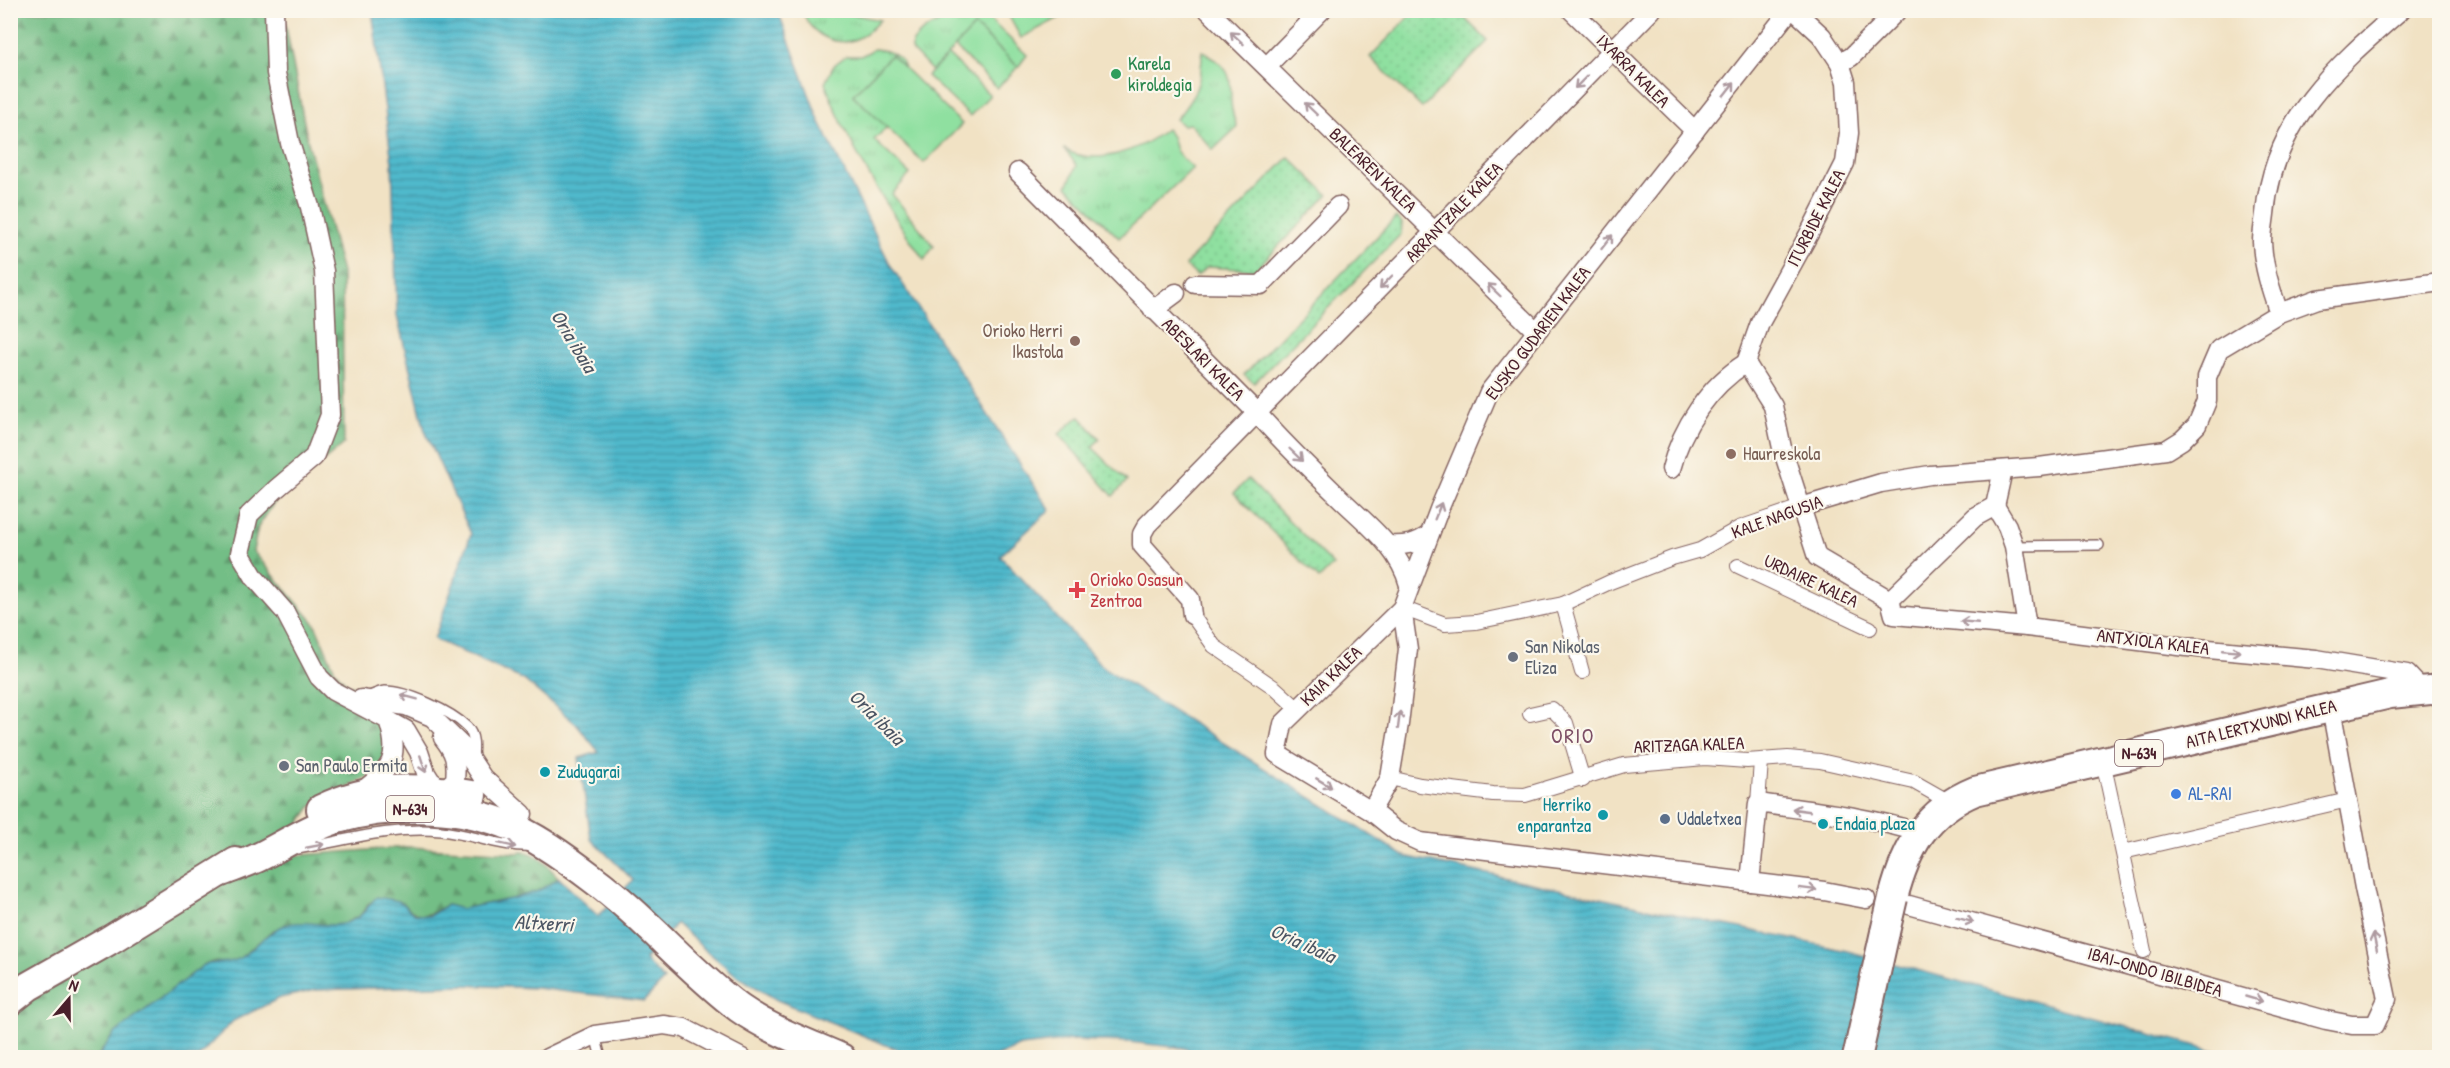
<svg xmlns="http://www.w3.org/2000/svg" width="2450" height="1068" viewBox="0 0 2450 1068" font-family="'Patrick Hand',sans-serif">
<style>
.grass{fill:url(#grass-tufts);stroke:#6c8066;stroke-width:1.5}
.forest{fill:url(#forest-firs);stroke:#5e6e58;stroke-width:1.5}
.park{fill:url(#park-dots);stroke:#6c8066;stroke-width:1.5}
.pitch{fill:#8fe0a0;stroke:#6c8066;stroke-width:1.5}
.water{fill:url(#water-rules);stroke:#4c6c7c;stroke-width:1.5}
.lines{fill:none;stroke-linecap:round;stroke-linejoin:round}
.service-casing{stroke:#846361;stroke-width:12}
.pedestrian-casing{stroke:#846361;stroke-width:16}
.minor-casing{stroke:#846361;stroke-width:21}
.trunk-casing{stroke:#846361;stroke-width:32}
.service{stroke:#fff;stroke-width:9}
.pedestrian{stroke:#fff;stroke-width:14}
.minor{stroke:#fff;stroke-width:18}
.trunk{stroke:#fff;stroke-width:28}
.trunk-bridge-casing{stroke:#846361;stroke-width:32;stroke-linecap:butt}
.trunk-bridge{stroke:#fff;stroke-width:28}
.oneway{stroke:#ae9aa0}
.leisure-dot{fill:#2e9e5b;stroke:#fbf7ec;stroke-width:2}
.education-dot{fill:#8d6e63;stroke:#fbf7ec;stroke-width:2}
.health-dot{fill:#e0444e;stroke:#fbf7ec;stroke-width:2}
.worship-dot{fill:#6b7280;stroke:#fbf7ec;stroke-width:2}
.culture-dot{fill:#0f9aa8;stroke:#fbf7ec;stroke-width:2}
.shop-dot{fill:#3f7fe0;stroke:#fbf7ec;stroke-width:2}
.service-dot{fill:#5c6f8a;stroke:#fbf7ec;stroke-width:2}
.labels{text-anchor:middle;stroke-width:4.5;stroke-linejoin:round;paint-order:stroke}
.shield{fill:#fbf7ec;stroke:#7f6065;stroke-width:1.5}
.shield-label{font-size:16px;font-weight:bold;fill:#4a1f2b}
.leisure-label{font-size:18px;fill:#27864d;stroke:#fbf7ec;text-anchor:start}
.street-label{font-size:18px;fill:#4a1f2b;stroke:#fbf7ec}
.education-label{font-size:18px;fill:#785e54;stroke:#fbf7ec;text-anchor:end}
.health-label{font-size:18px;fill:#be3a42;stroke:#fbf7ec;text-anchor:start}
.worship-label{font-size:18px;fill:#5b616d;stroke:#fbf7ec;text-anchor:start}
.culture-label{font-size:18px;fill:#0d838f;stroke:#fbf7ec;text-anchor:start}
.shop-label{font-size:18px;fill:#366cbe;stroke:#fbf7ec;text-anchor:start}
.service-label{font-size:18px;fill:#4e5e75;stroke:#fbf7ec;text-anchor:start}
.water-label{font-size:20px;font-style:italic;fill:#4c5563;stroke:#fbf7ec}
.quarter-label{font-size:21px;letter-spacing:1.5px;fill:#7d4f66;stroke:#fbf7ec}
</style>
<defs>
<pattern id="grass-tufts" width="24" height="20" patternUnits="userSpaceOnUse" patternTransform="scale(1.5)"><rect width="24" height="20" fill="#8fe0a0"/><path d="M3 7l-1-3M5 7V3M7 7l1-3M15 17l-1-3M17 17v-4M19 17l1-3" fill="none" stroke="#7dc08a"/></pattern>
<pattern id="forest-firs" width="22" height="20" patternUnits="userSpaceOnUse" patternTransform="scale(1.5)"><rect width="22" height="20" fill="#73be86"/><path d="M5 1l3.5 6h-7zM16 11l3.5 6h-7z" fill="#609a6e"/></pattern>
<pattern id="park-dots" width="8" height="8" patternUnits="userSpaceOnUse" patternTransform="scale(1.5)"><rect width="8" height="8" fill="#8fe0a0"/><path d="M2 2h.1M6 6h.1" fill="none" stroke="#7dc08a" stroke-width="1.8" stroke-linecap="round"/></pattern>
<pattern id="water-rules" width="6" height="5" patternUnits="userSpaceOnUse" patternTransform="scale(1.5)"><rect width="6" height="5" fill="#4fb9cc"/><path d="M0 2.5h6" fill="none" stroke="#4496a6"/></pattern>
</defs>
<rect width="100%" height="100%" fill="#fbf7ec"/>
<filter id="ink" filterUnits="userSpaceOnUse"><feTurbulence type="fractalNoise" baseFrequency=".0167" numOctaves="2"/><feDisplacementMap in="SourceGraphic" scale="12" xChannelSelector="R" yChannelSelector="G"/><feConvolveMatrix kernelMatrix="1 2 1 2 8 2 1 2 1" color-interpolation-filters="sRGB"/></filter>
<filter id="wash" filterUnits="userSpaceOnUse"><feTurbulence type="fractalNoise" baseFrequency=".008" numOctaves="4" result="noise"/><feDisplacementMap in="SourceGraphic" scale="24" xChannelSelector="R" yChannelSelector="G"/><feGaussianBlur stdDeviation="1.35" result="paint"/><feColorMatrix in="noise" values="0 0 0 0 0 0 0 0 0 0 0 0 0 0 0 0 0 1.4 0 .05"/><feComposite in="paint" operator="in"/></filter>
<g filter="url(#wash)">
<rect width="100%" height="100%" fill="#f1e2c4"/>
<g class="grass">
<path d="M803 11H837L880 20C872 28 862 39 850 41 828 45 808 30 803 11Z"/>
<path d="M983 13 1027 55 1018 67 975 26 932 71 912 50V43C926 21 959 15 983 13Z"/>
<path d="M874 49C886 50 901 54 905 68L891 55 853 95 887 127 874 140 910 174 892 194 934 246 924 260C886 205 848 146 825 83L834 65 846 56H861Z"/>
<path d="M1202 51C1247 76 1221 88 1237 127L1213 150 1190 124 1182 125 1176 119C1196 96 1202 82 1202 51Z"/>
<path d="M1166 129C1175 138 1172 140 1176 150 1180 157 1187 163 1193 168L1119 238 1067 186 1077 165 1064 149C1095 168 1141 150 1166 129Z"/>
</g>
<path class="forest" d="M10 11H283L307 138 342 273 344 444 274 503 258 527 253 551 315 624 335 671 348 685 364 689 386 733 387 753 372 775 311 807 276 857 408 847 517 853C535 847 547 866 559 878L538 891 511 899 461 909 447 905C424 919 419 919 399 901L369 903 360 916 343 924 273 930 239 959 226 963 213 962 204 965 114 1034 97 1057H11Z"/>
<g class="park">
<path d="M1416 10 1457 11 1488 41 1422 108 1370 57Z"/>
<path d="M1289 157 1328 195 1255 270 1208 267 1197 276 1185 265Z"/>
<path d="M1396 217 1402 223 1401 234 1254 383 1244 375Z"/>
<path d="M1079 416 1100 439 1092 447 1127 481 1113 496 1059 434Z"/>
<path d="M1248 479 1333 565 1319 579 1234 493Z"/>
</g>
<g class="pitch">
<path d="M1006 11H1072L1021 38Z"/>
<path d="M975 26 1018 67 997 88 955 47Z"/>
<path d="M891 55 962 124 924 163 853 95Z"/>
<path d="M948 55 990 95 970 116 927 76Z"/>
</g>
<path class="water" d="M372 10 778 11 818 118 891 266 1050 510 1000 556 1104 668 1404 856 1847 951 2238 1057 1209 1058 1183 1048 1129 1042 1072 1040 1020 1046 995 1057H915L777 1000 737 976 704 949 676 923 645 960 664 980 644 1001 536 988 462 985 316 990 280 998 233 1021 198 1057 97 1058 114 1034 204 965C216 961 230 965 240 958 257 947 266 932 285 925 310 917 333 934 358 917 366 912 370 902 377 897L399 901 414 914 429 916 447 905 461 909 511 899 538 891 559 878 598 916 633 880 591 839 579 758 599 752 576 724 524 680 434 639 471 534 425 431 397 316 392 163Z"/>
</g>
<g filter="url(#ink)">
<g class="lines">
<defs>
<g id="service">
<path d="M2014 546 2099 545"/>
<path d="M367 697C373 695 380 691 385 691 407 691 451 711 467 727 475 735 474 747 473 758"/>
<path d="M298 849C346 840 393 826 441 831 472 834 502 848 533 846"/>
<path d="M595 1035 601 1058"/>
</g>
<g id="pedestrian">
<path d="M1738 566 1870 628"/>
<path d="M1563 604 1582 672"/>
<path d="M1402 608 1445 624 1476 622 1563 604 1610 582 1672 558 1700 550 1739 528 1801 507"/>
<path d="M1192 615 1214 646 1275 688 1298 709"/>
<path d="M1530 714 1552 709 1566 723 1583 780"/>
<path d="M2103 761 2144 951"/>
<path d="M1390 778 1420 785 1493 794 1525 795 1624 765 1705 758 1747 761 1788 758 1820 761 1914 782 1951 803"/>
<path d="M1758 803 1761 761"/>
<path d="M2123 852 2348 800"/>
</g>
<g id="minor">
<path d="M274 10 276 73 290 143 310 207 324 271 330 415 314 457 276 489 249 515 240 553 255 578 285 612 319 677 333 691 388 720C401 759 391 768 361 792"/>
<path d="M1208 10 1536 331"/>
<path d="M1571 10 1695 131"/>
<path d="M1794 10 1822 36 1840 63 1846 82 1849 133 1845 163 1810 232 1760 323 1746 363 1773 406 1782 448 1817 557 1890 600"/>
<path d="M1840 63 1851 57 1898 10"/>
<path d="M1267 66 1322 10"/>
<path d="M1018 172 1256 412C1283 443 1312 471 1341 499 1368 525 1399 548 1409 585"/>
<path d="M1195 284 1261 285 1338 206"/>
<path d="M1153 310 1176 293"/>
<path d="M2279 313C2271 290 2263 266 2262 242 2262 233 2264 223 2265 214 2273 121 2334 68 2401 10"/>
<path d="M1671 469C1682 427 1709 386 1746 363"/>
<path d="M1995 506 2007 526 2014 546 2027 627"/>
<path d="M1801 507 1881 483 1930 475 2039 467 2166 450 2182 440 2197 425 2207 401V377L2219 349 2279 313 2317 299 2440 282"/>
<path d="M1389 545C1405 546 1416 544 1429 535"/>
<path d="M1890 600 1894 615 2027 627 2187 647 2316 659 2407 674 2421 689"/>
<path d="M1890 600 1975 517 1995 506 2003 470"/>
<path d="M1402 608 1283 724 1277 754 1371 811 1396 831 1420 842 1824 891 1866 899"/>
<path d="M1192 615 1190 599 1142 545V534L1147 525 1652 10"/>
<path d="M361 699 406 706 432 717 462 746 483 778 523 814"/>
<path d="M388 720 406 730 419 752 426 773 431 781 444 791"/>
<path d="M438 794 455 780C457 761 455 753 443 738"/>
<path d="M1371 811 1390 778 1399 724 1408 649 1402 608 1440 507 1489 392 1790 10"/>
<path d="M1750 882 1758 803C1812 811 1868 816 1920 833"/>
<path d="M1909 905 2326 1020 2352 1025H2375L2387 999 2364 888 2331 708"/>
<path d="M547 1058 595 1035 664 1025 684 1028 742 1058"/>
</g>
<g id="trunk">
<path d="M321 809C371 784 420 787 472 795"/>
<path d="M221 872C234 867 247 863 259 857 285 844 309 828 337 819 389 804 452 804 503 823 533 834 567 859 592 878 645 917 687 969 739 1008 770 1030 807 1043 841 1058"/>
<path d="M1893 898C1906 848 1926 811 1975 791L2390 694 2440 689"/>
<path d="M10 1001 29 986 108 941 236 862"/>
<path d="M1857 1058 1885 932"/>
</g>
</defs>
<use href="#service" class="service-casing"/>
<use href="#pedestrian" class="pedestrian-casing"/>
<use href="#minor" class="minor-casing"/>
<use href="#trunk" class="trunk-casing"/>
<use href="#service" class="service"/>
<use href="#pedestrian" class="pedestrian"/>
<use href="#minor" class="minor"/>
<use href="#trunk" class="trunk"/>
<defs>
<path id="trunk-bridge" d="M1885 932 1893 898"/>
</defs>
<use href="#trunk-bridge" class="trunk-bridge-casing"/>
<use href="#trunk-bridge" class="trunk-bridge"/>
</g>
<defs><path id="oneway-shaft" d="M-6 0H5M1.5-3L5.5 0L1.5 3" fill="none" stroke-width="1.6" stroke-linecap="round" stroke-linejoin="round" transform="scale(1.5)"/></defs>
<g class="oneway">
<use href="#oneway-shaft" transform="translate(1237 38) rotate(-137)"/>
<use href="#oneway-shaft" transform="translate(1581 82) rotate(135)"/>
<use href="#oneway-shaft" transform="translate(1729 89) rotate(-52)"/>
<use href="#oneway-shaft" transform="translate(1311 109) rotate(-136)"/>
<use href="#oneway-shaft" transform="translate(1607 242) rotate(-52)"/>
<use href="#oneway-shaft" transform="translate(1386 282) rotate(134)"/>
<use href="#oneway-shaft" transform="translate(1494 290) rotate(-136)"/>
<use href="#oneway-shaft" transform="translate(1296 455) rotate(44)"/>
<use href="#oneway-shaft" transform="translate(1438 511) rotate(-68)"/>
<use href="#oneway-shaft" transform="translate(1969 622) rotate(-175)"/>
<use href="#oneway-shaft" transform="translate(2231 651) rotate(5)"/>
<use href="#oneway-shaft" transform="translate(409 697) rotate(-165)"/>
<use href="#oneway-shaft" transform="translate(1399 720) rotate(-83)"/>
<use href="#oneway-shaft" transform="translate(423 764) rotate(72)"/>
<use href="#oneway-shaft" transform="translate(1324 783) rotate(31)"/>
<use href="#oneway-shaft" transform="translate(1801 810) rotate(-172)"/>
<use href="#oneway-shaft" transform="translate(507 845) rotate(12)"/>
<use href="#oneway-shaft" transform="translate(315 846) rotate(-11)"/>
<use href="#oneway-shaft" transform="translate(1808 889) rotate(7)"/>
<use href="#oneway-shaft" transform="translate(1965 920) rotate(15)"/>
<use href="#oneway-shaft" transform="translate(2375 942) rotate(-102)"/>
<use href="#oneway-shaft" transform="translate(2254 999) rotate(16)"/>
</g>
</g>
<circle class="leisure-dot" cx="1116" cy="74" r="6"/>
<g class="education-dot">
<circle cx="1075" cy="341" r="6"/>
<circle cx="1731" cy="454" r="6"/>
</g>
<path class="health-dot" d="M1074 581h6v6h6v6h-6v6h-6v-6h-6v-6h6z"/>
<g class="worship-dot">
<circle cx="1513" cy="657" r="6"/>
<circle cx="284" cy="766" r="6"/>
</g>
<g class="culture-dot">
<circle cx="545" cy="772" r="6"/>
<circle cx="1603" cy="815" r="6"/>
<circle cx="1823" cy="824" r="6"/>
</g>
<circle class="shop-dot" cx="2176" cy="794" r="6"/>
<circle class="service-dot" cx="1665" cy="819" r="6"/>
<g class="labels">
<g class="shield">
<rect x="2115" y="740" width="48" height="26" rx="4.5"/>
<rect x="386" y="796" width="48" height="26" rx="4.5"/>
</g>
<g class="shield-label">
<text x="2139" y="759">N-634</text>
<text x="410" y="815">N-634</text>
</g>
<g class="leisure-label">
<text x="1128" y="70">Karela<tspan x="1128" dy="21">kiroldegia</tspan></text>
</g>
<g class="street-label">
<text transform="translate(1633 71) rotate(45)" y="6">IXARRA KALEA</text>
<text transform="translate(1373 170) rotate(44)" y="6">BALEAREN KALEA</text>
<text transform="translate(1454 212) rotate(-46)" y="6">ARRANTZALE KALEA</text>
<text transform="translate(1816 218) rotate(-63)" y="6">ITURBIDE KALEA</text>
<text transform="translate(1538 333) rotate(-53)" y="6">EUSKO GUDARIEN KALEA</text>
<text transform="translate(1203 359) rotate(45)" y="6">ABESLARI KALEA</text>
<text transform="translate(1777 517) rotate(-20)" y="6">KALE NAGUSIA</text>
<text transform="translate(1811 581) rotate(25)" y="6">URDAIRE KALEA</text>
<text transform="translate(2153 642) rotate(7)" y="6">ANTXIOLA KALEA</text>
<text transform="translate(1331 676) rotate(-44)" y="6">KAIA KALEA</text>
<text transform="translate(2261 724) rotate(-14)" y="6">AITA LERTXUNDI KALEA</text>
<text transform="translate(1689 745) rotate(-2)" y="6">ARITZAGA KALEA</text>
<text transform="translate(2155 972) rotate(16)" y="6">IBAI-ONDO IBILBIDEA</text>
</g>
<g class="education-label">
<text x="1063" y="337">Orioko Herri<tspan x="1063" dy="21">Ikastola</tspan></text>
<text x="1743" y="460" text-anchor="start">Haurreskola</text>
</g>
<g class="health-label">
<text x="1090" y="586">Orioko Osasun<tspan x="1090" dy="21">Zentroa</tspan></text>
</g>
<g class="worship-label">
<text x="1525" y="653">San Nikolas<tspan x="1525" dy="21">Eliza</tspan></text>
<text x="296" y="772">San Paulo Ermita</text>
</g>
<g class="culture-label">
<text x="557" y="778">Zudugarai</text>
<text x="1591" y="811" text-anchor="end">Herriko<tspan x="1591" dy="21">enparantza</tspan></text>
<text x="1835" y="830">Endaia plaza</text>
</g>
<g class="shop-label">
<text x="2188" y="800">AL-RAI</text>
</g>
<g class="service-label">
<text x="1677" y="825">Udaletxea</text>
</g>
<g class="water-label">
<text transform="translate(574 341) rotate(59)" y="7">Oria ibaia</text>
<text transform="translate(877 717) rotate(45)" y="7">Oria ibaia</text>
<text transform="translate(544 923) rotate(3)" y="7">Altxerri</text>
<text transform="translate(1303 943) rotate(24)" y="7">Oria ibaia</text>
</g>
<g class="quarter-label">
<text x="1573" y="743">ORIO</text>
</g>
</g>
<rect width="2450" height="1068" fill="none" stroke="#fbf7ec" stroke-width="36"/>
<g transform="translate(69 999) rotate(20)" stroke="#fbf7ec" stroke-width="4.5" paint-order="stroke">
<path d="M0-4.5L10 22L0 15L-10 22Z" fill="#4a1f2b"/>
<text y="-9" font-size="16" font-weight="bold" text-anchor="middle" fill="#4a1f2b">N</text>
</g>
</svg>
